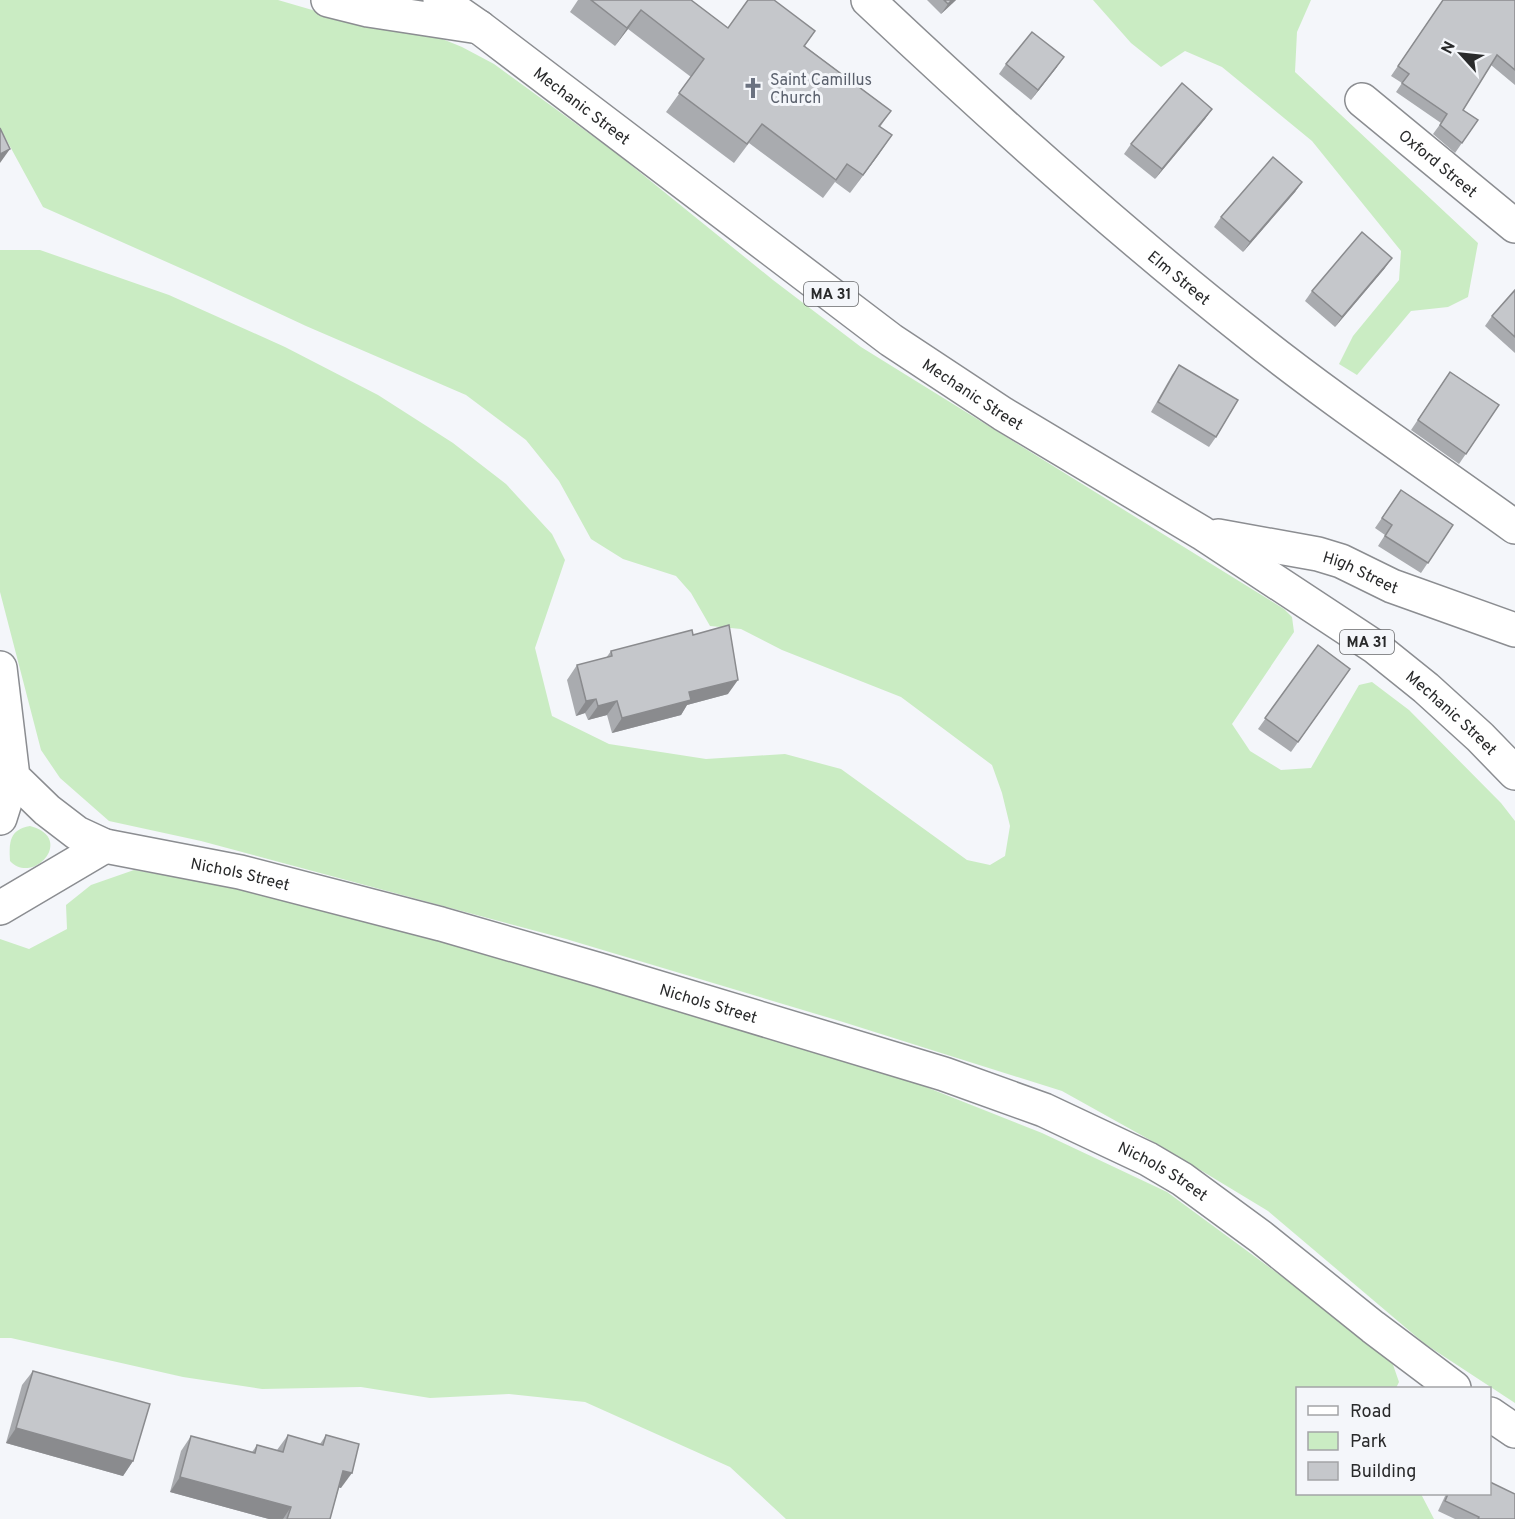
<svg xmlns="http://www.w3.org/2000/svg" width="1515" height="1519" viewBox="0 0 1515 1519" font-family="Overpass,sans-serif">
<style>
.green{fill:#caecc3}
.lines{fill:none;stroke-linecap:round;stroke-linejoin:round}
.minor-casing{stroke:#8b8d91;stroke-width:36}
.major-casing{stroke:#8b8d91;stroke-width:36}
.minor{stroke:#fff;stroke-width:33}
.major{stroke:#fff;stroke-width:33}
.wall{fill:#a9abaf}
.shaded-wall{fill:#8a8b8e}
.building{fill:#c5c7cb;stroke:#8a8b8e;stroke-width:1.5}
.labels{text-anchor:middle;stroke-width:6;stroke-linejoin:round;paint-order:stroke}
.shield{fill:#f4f6fa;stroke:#666769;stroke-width:1.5}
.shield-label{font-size:15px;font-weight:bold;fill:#292a2b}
.worship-label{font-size:16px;fill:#5b616d;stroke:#f4f6fa;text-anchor:start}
.street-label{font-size:16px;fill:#292a2b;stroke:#f4f6fa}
</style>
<rect width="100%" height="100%" fill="#f4f6fa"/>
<g class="green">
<path d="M0 0H278L326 14 423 31 462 47 494 64 616 153 773 280 861 347 1284 609 1292 617 1294 632 1232 724 1250 751 1281 770 1311 768 1359 685 1372 682 1409 710 1501 803 1515 821V1403L1425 1344 1268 1211 1159 1145 1062 1091 843 1022 566 939 201 841 109 821 60 778 41 750 0 592V250H40L169 295 285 347 378 395 453 443 506 484 552 534 565 560 535 648 552 716 609 744 706 759 785 754 841 769 967 860 990 865 1005 856 1010 826 1002 793 992 765 901 697 782 650 741 629 710 626 691 593 676 576 623 559 591 539 559 481 526 440 466 395 306 326 205 279 43 207 0 128Z"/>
<path d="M1093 0H1311L1297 32 1295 72 1478 243 1468 297 1448 307 1411 311 1357 375 1339 364 1353 336 1399 280 1401 251 1312 141 1222 67 1185 51 1161 67 1131 43Z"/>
<path d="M30 826C76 838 33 886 10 861 9 842 9 830 30 826Z"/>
<path d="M134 870 279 895 587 982 868 1064 1042 1133 1167 1192 1390 1356 1399 1382 1396 1388H1298V1494H1421L1434 1519H786L730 1467 585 1402 509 1394 430 1398 361 1387 262 1389 183 1377 11 1338H0V939L29 949 67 929 66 905 91 885Z"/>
</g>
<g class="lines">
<defs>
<g id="minor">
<path d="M328 0 368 10 479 27"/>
<path id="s1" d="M868 0C990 115 1115 228 1247 332 1333 401 1425 462 1515 527"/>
<path id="s2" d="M1362 100 1515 226"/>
<path id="s3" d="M0 668 13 777 47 810 77 833 105 846 240 872 441 924 600 970 944 1074 1044 1110 1148 1159 1182 1179 1261 1237 1373 1327 1454 1388"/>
<path d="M0 818 13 777"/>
<path d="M0 908 105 846"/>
<path d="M1490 1414 1515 1431"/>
</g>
<g id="major">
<path id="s4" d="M440 0 479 27 891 340 1003 414 1202 533 1375 647 1426 688 1480 737 1515 773"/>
<path id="s5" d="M1218 536 1318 554 1341 561 1392 586 1515 630"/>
</g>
</defs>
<use href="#minor" class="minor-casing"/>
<use href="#major" class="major-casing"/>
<use href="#minor" class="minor"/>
<use href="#major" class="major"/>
</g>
<g class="wall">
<path d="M578 0H691L728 28 815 31 805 46 891 111 880 127 879 154 850 193 835 182 823 198 749 143 734 163 666 112 691 77 628 29 615 46 570 12Z"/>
<path d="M927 0H956L941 14Z"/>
<path d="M1443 0H1515V85L1491 65 1463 110 1478 120 1455 153 1433 134 1441 123 1396 92 1402 83 1391 76Z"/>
<path d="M1006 64 1057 67 1031 100 999 74Z"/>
<path d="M1212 109 1205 119 1155 179 1124 154 1131 144Z"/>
<path d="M1302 182 1295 192 1243 252 1214 227 1221 217Z"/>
<path d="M1385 268 1335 327 1305 301 1312 291Z"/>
<path d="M1515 290V353L1485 326 1492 316Z"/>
<path d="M1179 365 1216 437 1209 447 1151 412 1172 375Z"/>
<path d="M1450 372 1499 405 1459 464 1411 430Z"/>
<path d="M1401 490 1453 525 1421 573 1378 546 1385 535 1375 528Z"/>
<path d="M693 635 728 694 687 705 681 715 612 733 607 715 588 720 585 713 576 716 567 680 577 665 606 658 611 651Z"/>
<path d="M1318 645 1350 669 1291 752 1258 729Z"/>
<path d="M33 1371 133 1461 123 1476 6 1443 22 1385Z"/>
<path d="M288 1435 320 1444 326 1435 341 1488 339 1487 330 1519H269L170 1492 181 1451 191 1436 252 1452 257 1445 277 1450Z"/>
<path d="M1446 1494H1490L1515 1519H1455L1438 1511Z"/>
</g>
<g class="shaded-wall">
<path d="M952 0H956L941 14 948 4Z"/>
<path d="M641 10 628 29 615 46 627 28Z"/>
<path d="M1064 57 1057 67 1031 100 1038 90Z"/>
<path d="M1212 109 1205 119 1155 179 1162 169Z"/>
<path d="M892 135 879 154 850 193 863 175Z"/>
<path d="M10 149 0 163V154Z"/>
<path d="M1302 182 1295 192 1243 252 1250 242Z"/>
<path d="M1392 258 1385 268 1335 327 1342 317Z"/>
<path d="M738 680 728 694 687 705 681 715 612 733 622 718 689 692Z"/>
<path d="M596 699 585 713 576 716 586 701Z"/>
<path d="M617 701 607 715 588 720 598 706Z"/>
<path d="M16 1428 133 1461 123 1476 6 1443Z"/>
<path d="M343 1471 352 1473 341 1488 333 1486Z"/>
<path d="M180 1477 291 1507 283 1519H269L170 1492Z"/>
</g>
<g class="building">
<path d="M591 0H691L728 28 748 0H774L815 31 804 46 891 111 879 126 892 135 863 175 847 164 836 180 762 124 747 144 679 93 704 59 641 10 627 28Z"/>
<path d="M944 0H952L948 4Z"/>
<path d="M1443 0H1515V70L1497 55 1463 110 1478 120 1462 143 1440 125 1447 114 1402 83 1409 74 1398 66Z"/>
<path d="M1032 32 1064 57 1038 90 1006 64Z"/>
<path d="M1182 83 1212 109 1162 169 1131 144Z"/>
<path d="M0 128 10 149 0 154Z"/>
<path d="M1273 157 1302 182 1250 242 1221 217Z"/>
<path d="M1362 232 1392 258 1342 317 1312 291Z"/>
<path d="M1515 290V337L1492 316Z"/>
<path d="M1179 365 1238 400 1216 437 1158 402Z"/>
<path d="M1450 372 1499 405 1466 454 1418 420Z"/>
<path d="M1401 490 1453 525 1428 563 1385 536 1392 525 1382 518Z"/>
<path d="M729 625 738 680 689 692 691 700 622 718 617 701 598 706 596 699 586 701 577 665 612 656 611 651 692 630 693 635Z"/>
<path d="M1318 645 1350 669 1298 742 1265 718Z"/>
<path d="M33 1371 150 1404 133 1461 16 1428Z"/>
<path d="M288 1435 323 1445 326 1435 359 1444 352 1473 343 1471 330 1519H287L291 1507 180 1477 191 1436 255 1453 257 1445 283 1452Z"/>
<path d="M1490 1482 1515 1494V1519H1478L1479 1517 1445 1501 1448 1494H1490Z"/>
</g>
<defs>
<symbol id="church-bare" viewBox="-9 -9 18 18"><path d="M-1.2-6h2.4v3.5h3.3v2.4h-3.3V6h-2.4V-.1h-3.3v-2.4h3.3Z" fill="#6b7280" stroke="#f4f6fa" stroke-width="2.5" paint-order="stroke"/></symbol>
</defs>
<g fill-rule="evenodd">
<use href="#church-bare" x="738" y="73" width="30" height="30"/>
</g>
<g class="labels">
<g class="shield">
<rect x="804" y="282" width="54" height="24" rx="4.5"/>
<rect x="1340" y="630" width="54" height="24" rx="4.5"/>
</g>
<g class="shield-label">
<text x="831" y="299">MA 31</text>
<text x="1367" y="647">MA 31</text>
</g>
<g class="worship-label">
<text x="770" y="85">Saint Camillus<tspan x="770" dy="18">Church</tspan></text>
</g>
<g class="street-label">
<text dy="6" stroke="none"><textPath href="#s4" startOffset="177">Mechanic Street</textPath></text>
<text dy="6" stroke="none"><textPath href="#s2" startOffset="99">Oxford Street</textPath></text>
<text dy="6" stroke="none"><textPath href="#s1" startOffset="417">Elm Street</textPath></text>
<text dy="6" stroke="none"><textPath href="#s4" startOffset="663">Mechanic Street</textPath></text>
<text dy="6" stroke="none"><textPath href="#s5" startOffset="148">High Street</textPath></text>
<text dy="6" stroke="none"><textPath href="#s4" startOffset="1239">Mechanic Street</textPath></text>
<text dy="6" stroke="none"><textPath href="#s3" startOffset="364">Nichols Street</textPath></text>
<text dy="6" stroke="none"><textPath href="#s3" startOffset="850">Nichols Street</textPath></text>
<text dy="6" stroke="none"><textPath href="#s3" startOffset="1336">Nichols Street</textPath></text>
</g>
</g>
<rect x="1296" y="1387" width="195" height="108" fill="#f4f6fa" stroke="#a3a4a7" stroke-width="1.5"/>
<rect x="1308" y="1406" width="30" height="9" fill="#ffffff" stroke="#a3a4a7" stroke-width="1.5"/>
<text x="1350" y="1417" font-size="18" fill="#292a2b">Road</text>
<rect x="1308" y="1432" width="30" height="18" fill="#caecc3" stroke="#a3a4a7" stroke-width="1.5"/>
<text x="1350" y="1447" font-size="18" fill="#292a2b">Park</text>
<rect x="1308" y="1462" width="30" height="18" fill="#c5c7cb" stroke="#a3a4a7" stroke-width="1.5"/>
<text x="1350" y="1477" font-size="18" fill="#292a2b">Building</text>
<g transform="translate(1461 54) rotate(297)" stroke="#f4f6fa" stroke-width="4.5" paint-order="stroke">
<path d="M0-4.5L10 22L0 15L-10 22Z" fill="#292a2b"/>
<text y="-9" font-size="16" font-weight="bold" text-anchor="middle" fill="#292a2b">N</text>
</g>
</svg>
